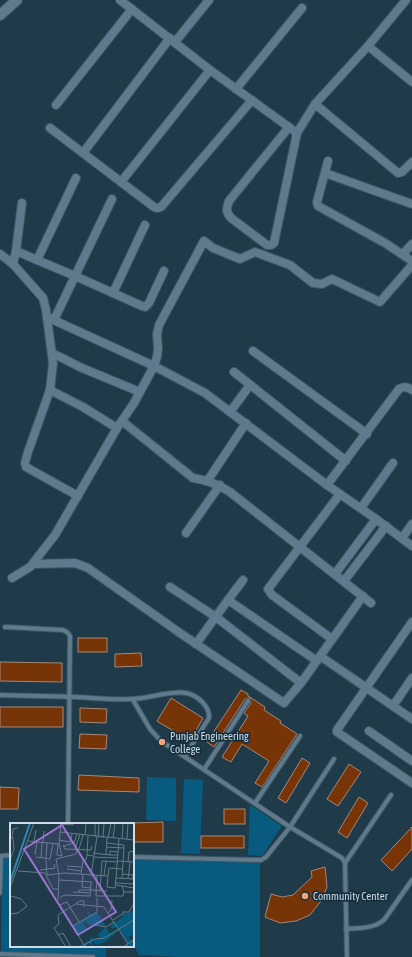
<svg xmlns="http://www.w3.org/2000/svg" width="412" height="957" viewBox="0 0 412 957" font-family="'Asap Condensed',sans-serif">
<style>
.green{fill:#085b7f}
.building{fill:#773407;stroke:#a58879}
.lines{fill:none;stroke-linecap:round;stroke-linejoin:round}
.service-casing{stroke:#3e5663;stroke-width:6}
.minor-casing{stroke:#3e5663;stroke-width:10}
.tertiary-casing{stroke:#3e5663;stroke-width:12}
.service{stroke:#5e7a8c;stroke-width:4}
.minor{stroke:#5e7a8c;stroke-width:8}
.tertiary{stroke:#5e7a8c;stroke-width:10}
.poi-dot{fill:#f0a27a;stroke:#15303f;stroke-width:1.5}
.labels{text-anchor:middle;stroke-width:3.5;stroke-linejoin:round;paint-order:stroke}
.poi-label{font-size:11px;fill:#cedde7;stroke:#15303f;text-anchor:start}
.inset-river{fill:none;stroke:#3088b5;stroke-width:2}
.inset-road{fill:none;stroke:#657b88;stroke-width:1}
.view{fill:#9c73cf;fill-opacity:0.15;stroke:#9c73cf;stroke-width:2}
.inset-edge{fill:none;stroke:#cedde7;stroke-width:2}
</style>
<rect width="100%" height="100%" fill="#1f3a49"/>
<g class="green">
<path d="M147 777 176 778V821L146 820Z"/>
<path d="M184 779 203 780 200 854 181 853Z"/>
<path d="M250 805 282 826 262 856 248 855Z"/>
<path d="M2 856H11V946H62L63 948 76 947V946H106V957L1 954Z"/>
<path d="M133 858 260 862V957H181L139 955 133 944Z"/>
</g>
<g class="building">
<rect x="78" y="638" width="29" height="14"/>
<path d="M141 653 142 666 115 667V654Z"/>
<path d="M0 662 62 663V682L0 681Z"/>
<path d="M241 690 248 694V696L265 707 264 710 281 721 280 723 297 734 262 787 255 783 269 761 242 744 231 762 222 757 248 716 244 713 251 703 250 698H248L245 699 214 747 207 742Z"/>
<path d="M171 698 203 718 190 741 157 721Z"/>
<rect x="0" y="707" width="63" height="20"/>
<path d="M80 708 107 709 106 723 80 722Z"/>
<path d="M80 734 107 735 106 749 79 748Z"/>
<path d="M302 758 310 763 286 803 278 798Z"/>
<path d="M349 764 361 772 338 806 327 799Z"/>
<path d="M79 775 139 778V792L78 790Z"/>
<path d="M0 787 19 788 18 809H0Z"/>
<path d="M359 797 368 803 347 838 338 832Z"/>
<rect x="224" y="809" width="21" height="15"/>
<path d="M163 822V842H133V823Z"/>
<path d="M412 827V849L392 871 381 860Z"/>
<rect x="201" y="836" width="43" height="12"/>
<path d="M325 867 327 887 321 901 310 915 296 921 280 923 265 917 271 894 282 897 293 895 312 877 311 871Z"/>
</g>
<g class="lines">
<defs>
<g id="service">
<path d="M5 627 63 630 67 632 70 636 68 824"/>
<path d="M0 695C25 696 51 696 76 697 95 698 113 700 131 699 147 699 172 690 186 693 197 695 210 706 209 718L185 756"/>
<path d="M133 700 150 729 161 741 290 827 342 858 345 863 347 957"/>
<path d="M205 768 248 701"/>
<path d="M255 803 300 736"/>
<path d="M133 857 261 860 266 857 290 827 334 759"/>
<path d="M345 863 391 795"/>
<path d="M0 893 1 856 11 855"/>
<path d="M346 929C359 928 373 929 384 920L412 880"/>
<path d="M0 954 93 957"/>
</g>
<g id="minor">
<path d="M120 0 210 70 297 133 315 104 368 46 406 0"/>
<path d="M175 42 209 0"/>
<path d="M368 46 412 82"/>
<path d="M236 89 302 8"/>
<path d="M315 104 398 173 402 172 412 162"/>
<path d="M56 105 132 9"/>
<path d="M289 127 229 201C226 209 226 212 231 218L267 245H271L274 243 297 133"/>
<path d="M50 128 154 207 157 208 161 207 252 100"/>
<path d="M83 153 170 38"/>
<path d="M328 161 317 202 318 206 385 243 412 261"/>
<path d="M325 173 412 204"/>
<path d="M121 182 210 70"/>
<path d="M16 251 75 276 142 306 145 307 149 303 164 271"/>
<path d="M0 254 13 264 43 298 46 310 53 363 50 390 28 452 25 463 26 467 78 496"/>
<path d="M403 254 412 244"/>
<path d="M37 260 76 178"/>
<path d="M13 264 16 251 22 203"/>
<path d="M113 293 145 225"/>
<path d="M47 317 154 366 205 393 327 485 376 519 412 546"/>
<path d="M54 320 112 199"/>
<path d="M253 351 367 434"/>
<path d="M52 353 82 368 140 392"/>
<path d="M234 372 346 461"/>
<path d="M50 390 83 407 117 428"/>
<path d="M230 412 250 385"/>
<path d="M122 421 193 478C207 480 218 484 230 492L371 603"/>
<path d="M208 480 246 423"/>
<path d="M327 485 399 389C404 386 408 387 412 390"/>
<path d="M361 508 393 463"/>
<path d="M186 533 220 485"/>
<path d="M402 538 412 524"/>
<path d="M33 564 75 563 88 568 180 633 284 703 301 683 363 596"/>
<path d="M335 574 376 519"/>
<path d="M12 578 30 567 55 535 117 428 134 403 154 366 157 357 158 349 157 334 159 325 204 241 213 248 240 259 255 252 290 265 313 283 322 284 332 279 380 302 412 265"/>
<path d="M344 581 386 526"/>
<path d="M170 587 216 617 301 683"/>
<path d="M228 600 243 580"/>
<path d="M412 622 337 730V732L340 734 412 783"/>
<path d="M332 639 272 595 268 589 340 494"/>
<path d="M196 644 228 600 317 661"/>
<path d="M320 656 412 719"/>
<path d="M393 706 412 678"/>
<path d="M369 731 412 761"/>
</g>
<path id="tertiary" d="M0 15 17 0"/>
</defs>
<use href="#service" class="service-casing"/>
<use href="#minor" class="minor-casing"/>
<use href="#tertiary" class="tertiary-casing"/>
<use href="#service" class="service"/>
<use href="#minor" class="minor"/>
<use href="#tertiary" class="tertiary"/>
</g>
<g class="poi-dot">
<circle cx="162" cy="742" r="4"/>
<circle cx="305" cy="896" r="4"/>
</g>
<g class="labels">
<g class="poi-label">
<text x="170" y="740">Punjab Engineering<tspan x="170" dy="13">College</tspan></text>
<text x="313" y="900">Community Center</text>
</g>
</g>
<g transform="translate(10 823)">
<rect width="124" height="124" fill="#1f3a49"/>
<path d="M77 85 81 92 87 89 96 103 85 102 81 104 75 98 73 101 78 106 68 112 63 103 79 93ZM124 87V111L117 115 124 117V124H113L118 121 109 107 95 119 86 122 83 117 82 124 79 120 75 124H67L80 117V114L85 116 89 115 88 111 96 104 100 111 109 106 107 103 102 106 100 102 112 95V92Z" fill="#085b7f"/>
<path class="inset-river" d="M0 59 20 0"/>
<path class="inset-road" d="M85 0V14M51 1 63 2V0M50 9 124 17M75 12 76 0M0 15H3L4 26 0 37M2 15 3 6 8 5M88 15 89 0M93 15 94 0M98 15 101 0M103 15 105 0M109 16 106 55 124 56M112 16 113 0M117 16 118 0M49 17 60 19 62 11M18 18 49 21 51 0M24 19 26 7M33 20 34 8M97 20 114 22V25M48 21 47 32 52 33 49 21M53 22 55 26 81 27 82 23M54 23 64 20 67 11M96 24 114 25 112 55M65 26 70 11M69 26 73 12M83 30 100 32M96 31 97 15M25 32 27 19M77 32 78 13M108 32H100V28L108 29M26 34 40 36 43 21M83 34 108 35M31 35 32 19M36 35 37 20M36 37 37 52M108 38 124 39M118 39 119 29 124 28M57 43 72 44M57 46 72 48M30 47 45 45 44 41M8 48 35 50 43 66H49M71 51 73 38 76 37 77 32 83 33M73 51 72 64 81 65M112 51 123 52V56M37 52 55 50 98 53 97 64 105 65 106 55M81 52 87 14M87 52 86 73H113L114 69M94 53 96 38M98 53 99 45 112 46M118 56 120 39M49 57 82 59M106 60 124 61M106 62 112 63 114 69H124M112 63 124 65M0 65 24 0M80 67 97 68M90 67 92 38 108 39M63 69 80 70M69 70V67H80M50 75 54 72 80 73 81 59M48 77 49 53 46 36 66 31 67 26M66 81 94 84 118 121M50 82 57 79 69 99M112 89H119L124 80M98 90 101 87 102 77M0 91 8 90 17 83 11 76 1 73M103 97 114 90M48 112 53 110 61 124M68 112 85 102 96 104 104 99M74 122 85 116 94 115 124 97M56 124 44 105 49 101 48 92 70 78H74V84M75 124 63 103 87 89V75M113 124 124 117"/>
<path class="view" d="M52 2 106 89 68 112 14 26Z"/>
<rect width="124" height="124" class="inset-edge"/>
</g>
</svg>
